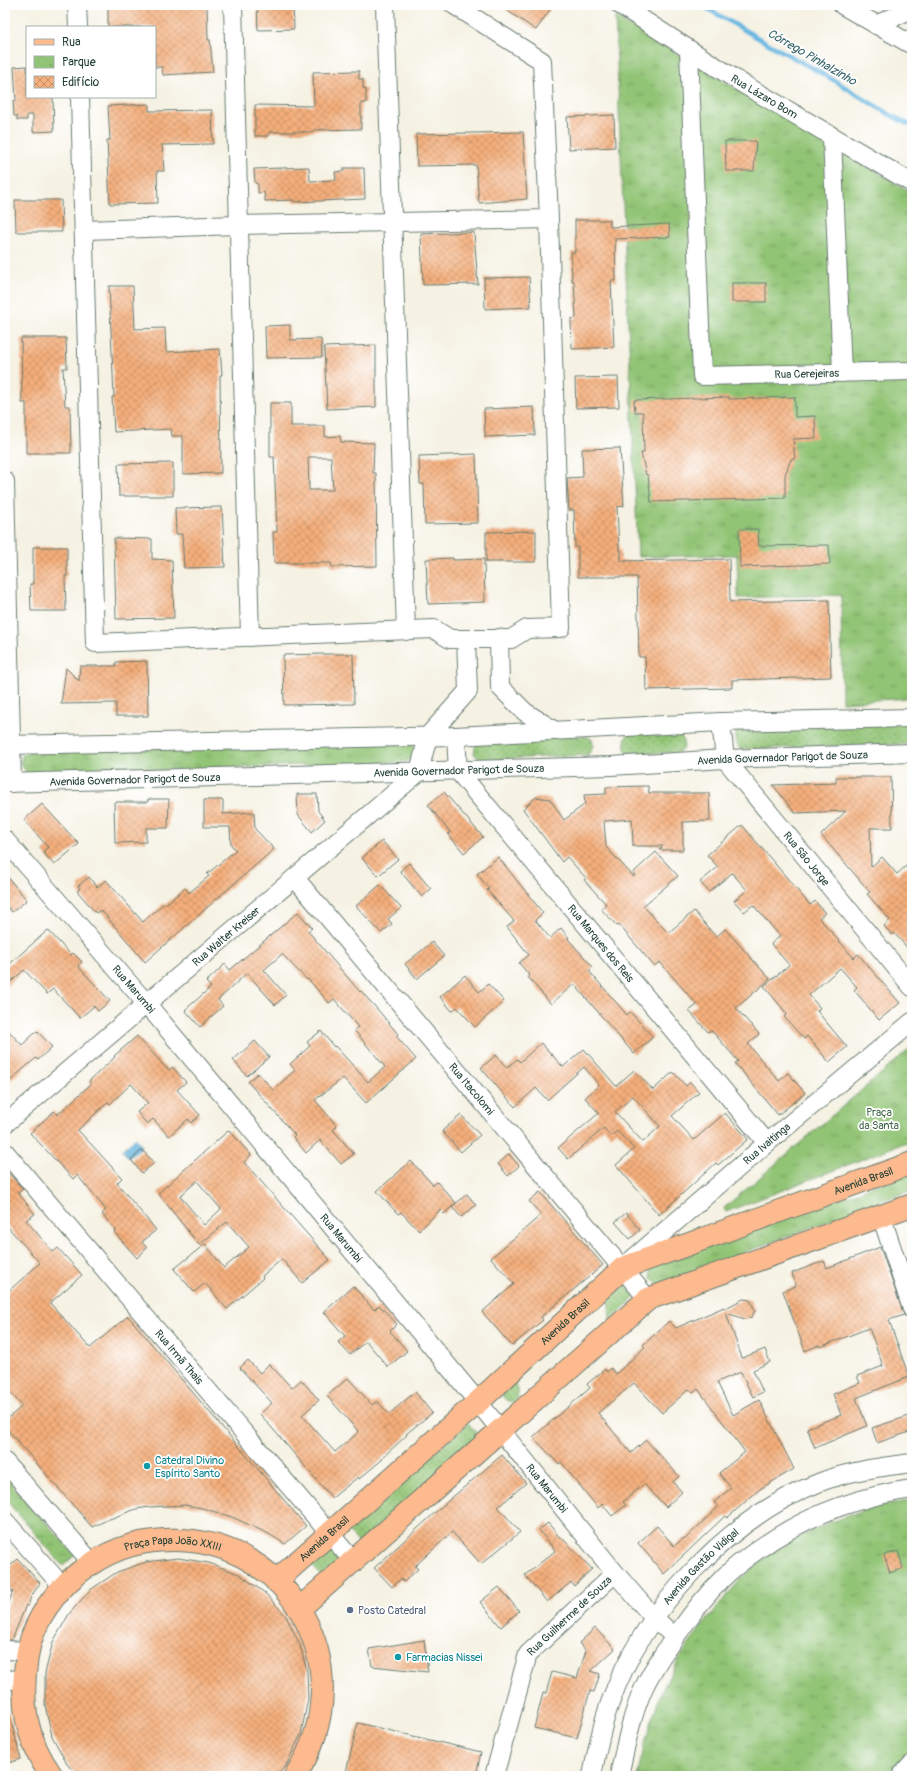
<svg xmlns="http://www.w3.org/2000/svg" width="917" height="1781" viewBox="0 0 917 1781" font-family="Pangolin,sans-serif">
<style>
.grass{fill:url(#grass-dots);stroke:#588054}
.park{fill:url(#park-tufts);stroke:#588054}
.water{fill:url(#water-rules);stroke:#437a8b}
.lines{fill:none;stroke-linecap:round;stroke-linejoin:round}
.stream{stroke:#67b7e2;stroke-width:4.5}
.building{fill:url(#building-cross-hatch);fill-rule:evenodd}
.minor-casing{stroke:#6a7c71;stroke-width:20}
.major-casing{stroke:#6a7c71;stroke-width:24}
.minor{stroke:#fff;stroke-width:18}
.major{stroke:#fcba8e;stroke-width:22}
.culture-dot{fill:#0f9aa8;stroke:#fff;stroke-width:1.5}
.service-dot{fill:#5c6f8a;stroke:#fff;stroke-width:1.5}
.labels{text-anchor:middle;stroke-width:3.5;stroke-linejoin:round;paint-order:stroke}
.street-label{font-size:11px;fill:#1f3d34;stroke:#fff}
.park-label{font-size:11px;fill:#416648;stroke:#fff}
.culture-label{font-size:11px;fill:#0d838f;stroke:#fff;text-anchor:start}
.service-label{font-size:11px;fill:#4e5e75;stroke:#fff;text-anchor:start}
.water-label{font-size:12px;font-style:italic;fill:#356268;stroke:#fff}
</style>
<defs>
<pattern id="grass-dots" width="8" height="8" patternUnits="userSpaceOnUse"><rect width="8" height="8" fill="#91c475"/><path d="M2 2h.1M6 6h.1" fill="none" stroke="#76a061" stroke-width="1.8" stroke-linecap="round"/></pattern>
<pattern id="park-tufts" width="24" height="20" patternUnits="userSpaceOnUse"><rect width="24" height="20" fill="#91c475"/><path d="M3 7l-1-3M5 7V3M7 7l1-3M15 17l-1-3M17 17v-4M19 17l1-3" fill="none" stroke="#76a061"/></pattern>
<pattern id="water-rules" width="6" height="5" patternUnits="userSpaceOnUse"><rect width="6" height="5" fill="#67b7e2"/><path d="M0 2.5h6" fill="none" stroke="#5496b8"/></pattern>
<pattern id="building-cross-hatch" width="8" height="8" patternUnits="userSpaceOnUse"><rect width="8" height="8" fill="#f5af7c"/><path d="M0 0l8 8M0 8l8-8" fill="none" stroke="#c69066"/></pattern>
</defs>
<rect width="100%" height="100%" fill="#fff"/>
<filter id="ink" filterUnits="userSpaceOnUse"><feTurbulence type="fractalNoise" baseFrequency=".025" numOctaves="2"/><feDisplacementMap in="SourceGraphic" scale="8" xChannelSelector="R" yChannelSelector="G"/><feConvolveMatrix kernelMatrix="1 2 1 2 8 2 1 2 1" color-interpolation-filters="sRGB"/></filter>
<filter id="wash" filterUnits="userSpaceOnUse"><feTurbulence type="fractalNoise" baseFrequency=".012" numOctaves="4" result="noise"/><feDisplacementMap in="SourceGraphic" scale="16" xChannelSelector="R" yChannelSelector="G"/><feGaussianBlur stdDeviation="0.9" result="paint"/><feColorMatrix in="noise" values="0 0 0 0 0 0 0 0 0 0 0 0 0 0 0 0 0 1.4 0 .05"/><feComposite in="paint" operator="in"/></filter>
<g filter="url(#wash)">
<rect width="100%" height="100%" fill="#f5f2e3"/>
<g class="grass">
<path d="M912 723V744L740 749C736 743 734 739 737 731L743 729Z"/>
<path d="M678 733 683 739 684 748 678 753H627C623 746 624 741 628 734Z"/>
<path d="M586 736 592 739 593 747 588 755 481 760 474 754 475 747 479 740Z"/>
<path d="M626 1284 635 1297 610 1320 608 1299Z"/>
<path d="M516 1380 518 1398 514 1402 507 1401 503 1397 502 1392Z"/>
<path d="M468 1423 480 1437 359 1543 347 1530Z"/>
<path d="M329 1546 342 1561 323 1578 310 1563Z"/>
</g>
<g class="park">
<path d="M615 17 911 192 912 698 842 702 841 595 738 598 737 555 638 557Z"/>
<path d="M408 742 414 747 415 752 412 759 403 762 33 774 27 773 20 763 23 754 29 752Z"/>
<path d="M912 1047V1140L726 1212 724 1208Z"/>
<path d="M912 1172V1190L659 1284 651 1278 650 1273 652 1267Z"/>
<path d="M5 1477 75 1555 63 1566 5 1499Z"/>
<path d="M912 1501V1755L898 1765 893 1776H637C644 1747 651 1717 663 1689 678 1656 702 1625 726 1597 733 1588 741 1578 750 1570 789 1537 860 1504 912 1501Z"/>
</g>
<path class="water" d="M135 1138 142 1146 129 1158 122 1150Z"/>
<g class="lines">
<path class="stream" d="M702 5C744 31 787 54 830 78 858 94 883 113 912 126"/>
</g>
<g id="blocks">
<g class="building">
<path d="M163 5H207L208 40H210L213 72 163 75 162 67H155V27H108V7Z"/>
<path d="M257 5H293L294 29 258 30Z"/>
<path d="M499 5H553L536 30Z"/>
<path d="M27 66V97H53L54 131 33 132V115H27V120H17V116H14L13 101H16L14 67Z"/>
<path d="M359 71V79H363V88L366 89V103H361V129L314 130V132H269V136H255V105L314 106 313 72Z"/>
<path d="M149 104V111L212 110 213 144 162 145 164 171H157L158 203 110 204 107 140H110L108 106Z"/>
<path d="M614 115 615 147 569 149 567 117Z"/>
<path d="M523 132 527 199 479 203 476 165 417 166 416 134Z"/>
<path d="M725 141H756L754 171H726Z"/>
<path d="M309 167 310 181 336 180 335 172 344 171V168H364L365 199 295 202 294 200 265 201 264 192 258 193V184L255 183 254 169Z"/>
<path d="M15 200H61L62 232H16Z"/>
<path d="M575 220H610V227L669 224 670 237 615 239 616 281H611L614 347 572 349 571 319 576 318 574 281H572L571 252H575Z"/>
<path d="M474 232 478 284 423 285 421 234Z"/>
<path d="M529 277 531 307 485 309 484 278Z"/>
<rect x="732" y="283" width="34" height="19"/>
<path d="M109 286H133L135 329 165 328 166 352 220 349 222 375H220L221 473 183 474V436H172L171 429 114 432 112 397H114Z"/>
<path d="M290 325V340L321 339 322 357 266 358 265 326Z"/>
<path d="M21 338H66L67 368H63L65 406H70L71 453H26V403H22Z"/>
<path d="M376 345V407L327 409 324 347Z"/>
<path d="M618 377 619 407 576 408 575 378Z"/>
<path d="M729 397V399L795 397V417L815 416 816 438 793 439 795 459H791L785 475V498L651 502 648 475H646L641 453H644L643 412H635L634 400Z"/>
<path d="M270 403H291V426H325V437L340 436 341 442 374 443 373 473H376L377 566 332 567 331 563H274L273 532H277L274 457H270ZM308 457H331L333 490H309Z"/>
<path d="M534 407 535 435 485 437 484 409Z"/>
<path d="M620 448 624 506 617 507 619 550H621V561L729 559 730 602 829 600 831 677 732 680V688L646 690 645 657H639L637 577H578V547H575L574 510H569L567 478 583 477 582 449Z"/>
<path d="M476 454 478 523 425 524 424 484H420L419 456Z"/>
<path d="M173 463V496H119L118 464Z"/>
<path d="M222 507 225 567 184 568 182 534H176L175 508Z"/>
<path d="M739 529H758L759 546 829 545 830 564 740 567Z"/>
<path d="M536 531V562H486V532Z"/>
<path d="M114 538 152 539V559L172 560 174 618 116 619Z"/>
<path d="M33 547H67V576H65L66 611H31L30 584H33Z"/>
<path d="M453 558V560L484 559 485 602 428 604 426 559Z"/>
<path d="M323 654H353L354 704 284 705 283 655Z"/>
<path d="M147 661 148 716H116V703L61 704 66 668 79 681 80 666H116V662Z"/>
<path d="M836 777H891L892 828H870L871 867 882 857 897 874 906 866 912 873V953L894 933 892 935 884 926 890 920 867 894 870 892 821 835 846 811 795 813 773 785 836 783Z"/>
<path d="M648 786 649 793H709L710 821 683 822V850H659L663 846H633L632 819 604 821 606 847 634 877V872L656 852 678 876 643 906 668 933 694 911 716 937 725 929 770 979 736 1008 759 1034 748 1044 779 1081 788 1073 805 1093 778 1115 735 1063 738 1061 711 1030 708 1032 689 1011 697 1005 660 962 654 966 619 925 617 926 601 909 606 904 584 880 586 878 567 857 562 862 523 809 536 797 550 799 564 820 585 804 584 795 606 794V787Z"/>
<path d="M444 792 483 837 464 853 448 834 450 832 428 805Z"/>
<path d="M297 794H317L318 811 325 820 312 832 298 815Z"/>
<path d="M148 799H169L168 828H146V842L115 843 114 802H148Z"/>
<path d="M204 800H223V814L254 812 255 829 274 849 145 962 101 910 96 913 77 891 80 889 78 886 89 877 97 887 106 880 143 922 164 903 165 905 185 888 189 893 209 876 207 874 236 850 231 845 230 827H204Z"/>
<path d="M42 804 79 844 54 865 43 852 48 847 24 820Z"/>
<path d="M742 825 810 905 815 901 825 913 819 918 854 958 858 954 900 1003 879 1020 854 990 857 987 840 968 809 995 820 1008 817 1011 847 1047 829 1062 807 1036 804 1039 784 1017 787 1014 764 986 789 965 771 944 780 936 753 905 744 912 734 901 747 890 732 873 709 892 700 882 718 867 707 855Z"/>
<path d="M382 841 398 859 378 876 362 858Z"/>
<path d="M498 857 543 913 535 920 550 938 561 928 569 938 568 939 593 967 589 971 627 1015 630 1012 653 1037 634 1054 574 984 551 1004 528 977 530 976 519 963 529 955 507 927 514 921 487 890 489 889 477 874Z"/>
<path d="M409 863 431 889 422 897 400 871Z"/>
<path d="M5 874 27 900 12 912 5 904Z"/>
<path d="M380 885 401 908 388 919 392 924 381 933 356 906Z"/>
<path d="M298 912 312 928 308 931 360 992 361 991 378 1010 398 1034 396 1036 416 1059 366 1103 343 1078 315 1100 337 1126 333 1130 354 1154 341 1164 320 1140 306 1153 293 1137 295 1135 248 1082 258 1073 273 1090 295 1070 290 1064 310 1046 307 1042 321 1031 334 1047 335 1046 368 1082 385 1067 354 1030 358 1027 334 999 329 1003 308 979 307 980 282 954 264 970 286 995 275 1005 247 973 218 1000 223 1006 200 1027 185 1010 211 987 206 982 225 964 230 970Z"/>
<path d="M48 930 71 955 73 953 82 962 78 966 110 1001 98 1011 94 1006 80 1018 53 989 47 994 24 970 5 987V968Z"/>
<path d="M432 942 444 956 417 979 405 964Z"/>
<path d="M465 975 479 992 488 984 504 1001 475 1027 457 1007 452 1011 440 997Z"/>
<path d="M5 1027 22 1045 37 1031 52 1047 38 1060 36 1058 5 1085Z"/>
<path d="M137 1036 166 1068 169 1070 172 1067 186 1082 177 1090 200 1115 191 1123 188 1119 169 1136 153 1119 147 1124 137 1112 148 1103 131 1084 110 1104 108 1102 78 1130 122 1178 117 1183 156 1230 142 1242 147 1248 137 1258 114 1232 116 1230 102 1214 106 1210 77 1175 73 1179 30 1133 54 1111 57 1115 91 1084 89 1081 115 1057 114 1056Z"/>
<path d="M255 1041 269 1057 247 1076 233 1060Z"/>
<path d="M541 1043 563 1067 584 1049 616 1086 634 1070 653 1090 673 1072 686 1086 690 1082 699 1092 672 1116 694 1140 725 1113 748 1139 718 1165 716 1163 659 1215 616 1165 634 1149 617 1131 611 1136 604 1128 568 1159 558 1148 599 1113 585 1098 599 1085 584 1067 547 1100 536 1088 515 1107 481 1068 496 1055 507 1068 517 1059 520 1062ZM633 1096 660 1126 643 1142 615 1112Z"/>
<path d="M461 1115 480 1135 461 1152 442 1131Z"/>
<path d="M229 1130 251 1155 244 1162 330 1260 302 1283 282 1259 262 1276 263 1278 227 1309 205 1283 194 1292 174 1269 205 1244 224 1268 249 1247 227 1222 199 1245 158 1193ZM197 1181 221 1209 204 1225 180 1196Z"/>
<path d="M142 1150 154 1163 142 1173 131 1160Z"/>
<path d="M509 1154 519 1166 508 1176 498 1164Z"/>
<path d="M411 1161 433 1185 437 1182 456 1203 444 1214 440 1210 419 1231 401 1212 398 1214 377 1191Z"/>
<path d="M5 1169 23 1189 18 1193 35 1214 26 1220 53 1252 58 1248 82 1275 50 1303 90 1348 128 1316 306 1526 285 1544 269 1534 232 1517 202 1508 184 1505 150 1507 136 1509 107 1520 92 1527 5 1427V1421L22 1406 5 1386V1294L40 1263 5 1224Z"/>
<path d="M540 1192 603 1265 541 1317 543 1320 512 1346 482 1312 514 1284 491 1258 541 1215 529 1201Z"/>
<path d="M467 1194 476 1205 461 1217 452 1207Z"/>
<path d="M626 1213 640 1230 630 1239 615 1222Z"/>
<path d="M880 1247 904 1315 889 1320 909 1377 856 1398 867 1426 815 1448 807 1428 841 1415 833 1394 860 1383 857 1376 883 1366 869 1328 820 1347 819 1345 805 1351 783 1291 796 1286 792 1273 824 1261 827 1268Z"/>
<path d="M353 1286 374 1310 379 1305 397 1324 390 1331 407 1351 388 1367 366 1341 350 1355 338 1342 345 1336 324 1312Z"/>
<path d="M743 1299 750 1300 755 1310 752 1317 745 1319 726 1313 742 1358 765 1349 770 1362 753 1370 763 1392 753 1397 741 1372 717 1382 733 1415 759 1400 794 1469 760 1489 727 1518 725 1516 664 1574 638 1543 657 1526 674 1546 684 1538 685 1539 718 1507 714 1502 731 1488 719 1473 745 1452 698 1389 693 1393 689 1389 662 1413 634 1383 598 1413 631 1453 646 1440 679 1476 673 1482 682 1492 666 1507 644 1484 623 1502 626 1505 612 1516 602 1504 598 1508 561 1462 559 1464 533 1437 590 1388 587 1384 605 1369 607 1372 611 1368 616 1374 645 1347 643 1345 669 1321 676 1328 724 1307V1309Z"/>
<path d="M248 1360 260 1373 269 1364 292 1388 301 1380 319 1400 302 1415 335 1452 359 1432 327 1396 348 1378 372 1405 377 1401 389 1414 415 1392 432 1413 406 1434 407 1435 382 1458 383 1459 359 1479 358 1477 332 1498 260 1414 272 1403 240 1368Z"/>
<path d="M912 1415V1431L877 1443 872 1428Z"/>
<path d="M502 1455 526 1483 498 1507 520 1532 481 1564 452 1532 415 1566 418 1569 404 1582 401 1579 392 1587 374 1568 449 1500Z"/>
<path d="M548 1523 561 1539 562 1538 592 1569 574 1586 571 1582 547 1602 525 1575 555 1551 539 1530Z"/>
<path d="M898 1551 903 1568 890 1573 884 1555Z"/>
<path d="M178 1558 209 1563 239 1574 265 1593 286 1616 300 1645 307 1671 308 1699 301 1734 286 1766 276 1776H77L67 1764 52 1736 45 1705V1673L53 1642 69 1614 90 1590 117 1572 146 1562Z"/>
<path d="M18 1559 40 1583 31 1597 28 1606 26 1605 12 1640H5V1612L13 1591 5 1587V1570Z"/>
<path d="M499 1587 519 1611 501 1627 480 1602Z"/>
<path d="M595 1628 615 1649 591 1671 600 1674 594 1692 590 1691 577 1738 534 1728 543 1693H546L552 1672 577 1678 586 1651 579 1643Z"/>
<path d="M424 1640 428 1672 372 1666 369 1649Z"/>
<path d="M9 1713 21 1759 5 1764V1714Z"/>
<path d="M358 1723 481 1752 476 1776H345Z"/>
</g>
</g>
</g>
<g filter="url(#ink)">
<use href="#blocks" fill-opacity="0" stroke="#6a7c71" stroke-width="1"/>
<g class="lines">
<defs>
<g id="minor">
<path d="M77 5 78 27"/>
<path d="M233 5 250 637"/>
<path d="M385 5 406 631"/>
<path id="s1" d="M620 5 743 84 912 183"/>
<path d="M842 5 912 45"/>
<path d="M876 25 912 9"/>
<path id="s2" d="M689 51 702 376 912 371"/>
<path d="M80 97 95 643 434 629 450 639H511L527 629 561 628 549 219 542 61 454 5"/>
<path d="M832 137 842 373"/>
<path d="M85 230 238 225 549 219"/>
<path d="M5 481 12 783"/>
<path d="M499 638 500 687 525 712 555 731"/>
<path id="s3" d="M721 722 725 759 912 987"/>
<path id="s4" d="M456 736 458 771 767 1143"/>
<path d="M5 745 456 736 721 722 912 718"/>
<path id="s5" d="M5 783 611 766 725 759 912 753"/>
<path id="s6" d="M5 840 146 1003 478 1402 615 1573 654 1618 675 1637"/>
<path id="s7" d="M295 878 648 1299"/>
<path id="s8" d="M5 1124 419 772 428 736 468 691 466 639"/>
<path id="s9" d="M5 1152 353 1561"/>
<path d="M881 1215 912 1309"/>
<path id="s10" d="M628 1263 767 1143 912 1022"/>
<path d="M5 1462 92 1563"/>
<path d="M5 1521 63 1587"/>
<path d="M5 1650 28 1651"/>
<path d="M5 1679 23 1681"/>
<path id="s11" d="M494 1776 528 1654 615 1573"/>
<path id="s12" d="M592 1776C597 1751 601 1727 610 1703 642 1611 727 1519 818 1483 848 1471 880 1467 912 1463"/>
<path d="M619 1776C626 1744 632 1712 646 1683 656 1664 668 1646 681 1629 693 1612 706 1595 721 1580 731 1569 744 1560 756 1551 803 1517 855 1497 912 1489"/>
<path d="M901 1776 912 1764"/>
</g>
<g id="major">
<path id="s13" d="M276 1581 478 1402 623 1268 912 1163"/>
<path d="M299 1609 648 1299 912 1205"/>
<path id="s14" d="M52 1776C25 1739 20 1701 27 1657 31 1628 48 1601 69 1581 93 1559 123 1544 154 1541 286 1526 367 1667 295 1776"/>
</g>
</defs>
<use href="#minor" class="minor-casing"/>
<use href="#major" class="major-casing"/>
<use href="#minor" class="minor"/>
<use href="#major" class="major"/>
</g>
</g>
<g class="culture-dot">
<circle cx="147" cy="1466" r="4"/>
<circle cx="398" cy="1657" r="4"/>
</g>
<circle class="service-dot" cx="350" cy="1610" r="4"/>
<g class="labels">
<g class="street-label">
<text dy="4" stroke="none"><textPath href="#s1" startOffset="171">Rua Lázaro Bom</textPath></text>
<text dy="4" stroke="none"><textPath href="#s2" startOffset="430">Rua Cerejeiras</textPath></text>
<text dy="4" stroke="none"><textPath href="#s5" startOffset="778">Avenida Governador Parigot de Souza</textPath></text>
<text dy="4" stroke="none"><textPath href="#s5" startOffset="454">Avenida Governador Parigot de Souza</textPath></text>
<text dy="4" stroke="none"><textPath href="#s5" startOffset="130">Avenida Governador Parigot de Souza</textPath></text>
<text dy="4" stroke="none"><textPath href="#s3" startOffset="166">Rua São Jorge</textPath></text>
<text dy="4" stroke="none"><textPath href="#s8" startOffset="290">Rua Walter Kreiser</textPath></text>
<text dy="4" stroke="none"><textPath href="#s4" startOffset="259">Rua Marques dos Reis</textPath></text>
<text dy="4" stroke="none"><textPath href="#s6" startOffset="197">Rua Marumbi</textPath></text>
<text dy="4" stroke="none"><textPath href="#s7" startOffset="275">Rua Itacolomi</textPath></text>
<text dy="4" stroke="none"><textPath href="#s10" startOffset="183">Rua Ivaitinga</textPath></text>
<text dy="4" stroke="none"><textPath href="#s13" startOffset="723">Avenida Brasil</textPath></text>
<text dy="4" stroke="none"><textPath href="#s6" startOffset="521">Rua Marumbi</textPath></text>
<text dy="4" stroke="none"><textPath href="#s13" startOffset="388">Avenida Brasil</textPath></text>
<text dy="4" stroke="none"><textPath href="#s9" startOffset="269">Rua Irmã Thais</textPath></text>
<text dy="4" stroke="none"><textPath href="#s6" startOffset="845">Rua Marumbi</textPath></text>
<text dy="4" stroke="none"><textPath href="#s13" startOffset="64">Avenida Brasil</textPath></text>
<text dy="4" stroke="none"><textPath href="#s14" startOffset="328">Praça Papa João XXIII</textPath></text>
<text dy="4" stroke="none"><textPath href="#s12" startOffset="241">Avenida Gastão Vidigal</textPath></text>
<text dy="4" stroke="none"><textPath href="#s11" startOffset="183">Rua Guilherme de Souza</textPath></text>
</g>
<g class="park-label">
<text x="879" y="1116">Praça<tspan x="879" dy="13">da Santa</tspan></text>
</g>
<g class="culture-label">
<text x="155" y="1464">Catedral Divino<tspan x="155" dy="13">Espírito Santo</tspan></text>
<text x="406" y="1661">Farmacias Nissei</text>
</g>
<g class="service-label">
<text x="358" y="1614">Posto Catedral</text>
</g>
<g class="water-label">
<text transform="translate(812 57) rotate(30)" y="4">Córrego Pinhalzinho</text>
</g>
</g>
<rect width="917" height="1781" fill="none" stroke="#fff" stroke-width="20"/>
<rect x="26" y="26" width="130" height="72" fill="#ffffff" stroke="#a5b1ae"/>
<rect x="34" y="39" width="20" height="6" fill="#fcba8e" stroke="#a5b1ae"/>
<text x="62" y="46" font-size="12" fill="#1f3d34">Rua</text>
<rect x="34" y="56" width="20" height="12" fill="url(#park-tufts)" stroke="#a5b1ae"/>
<text x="62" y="66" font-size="12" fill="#1f3d34">Parque</text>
<rect x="34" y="76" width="20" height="12" fill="url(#building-cross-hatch)" stroke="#a5b1ae"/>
<text x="62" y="86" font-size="12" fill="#1f3d34">Edifício</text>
</svg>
